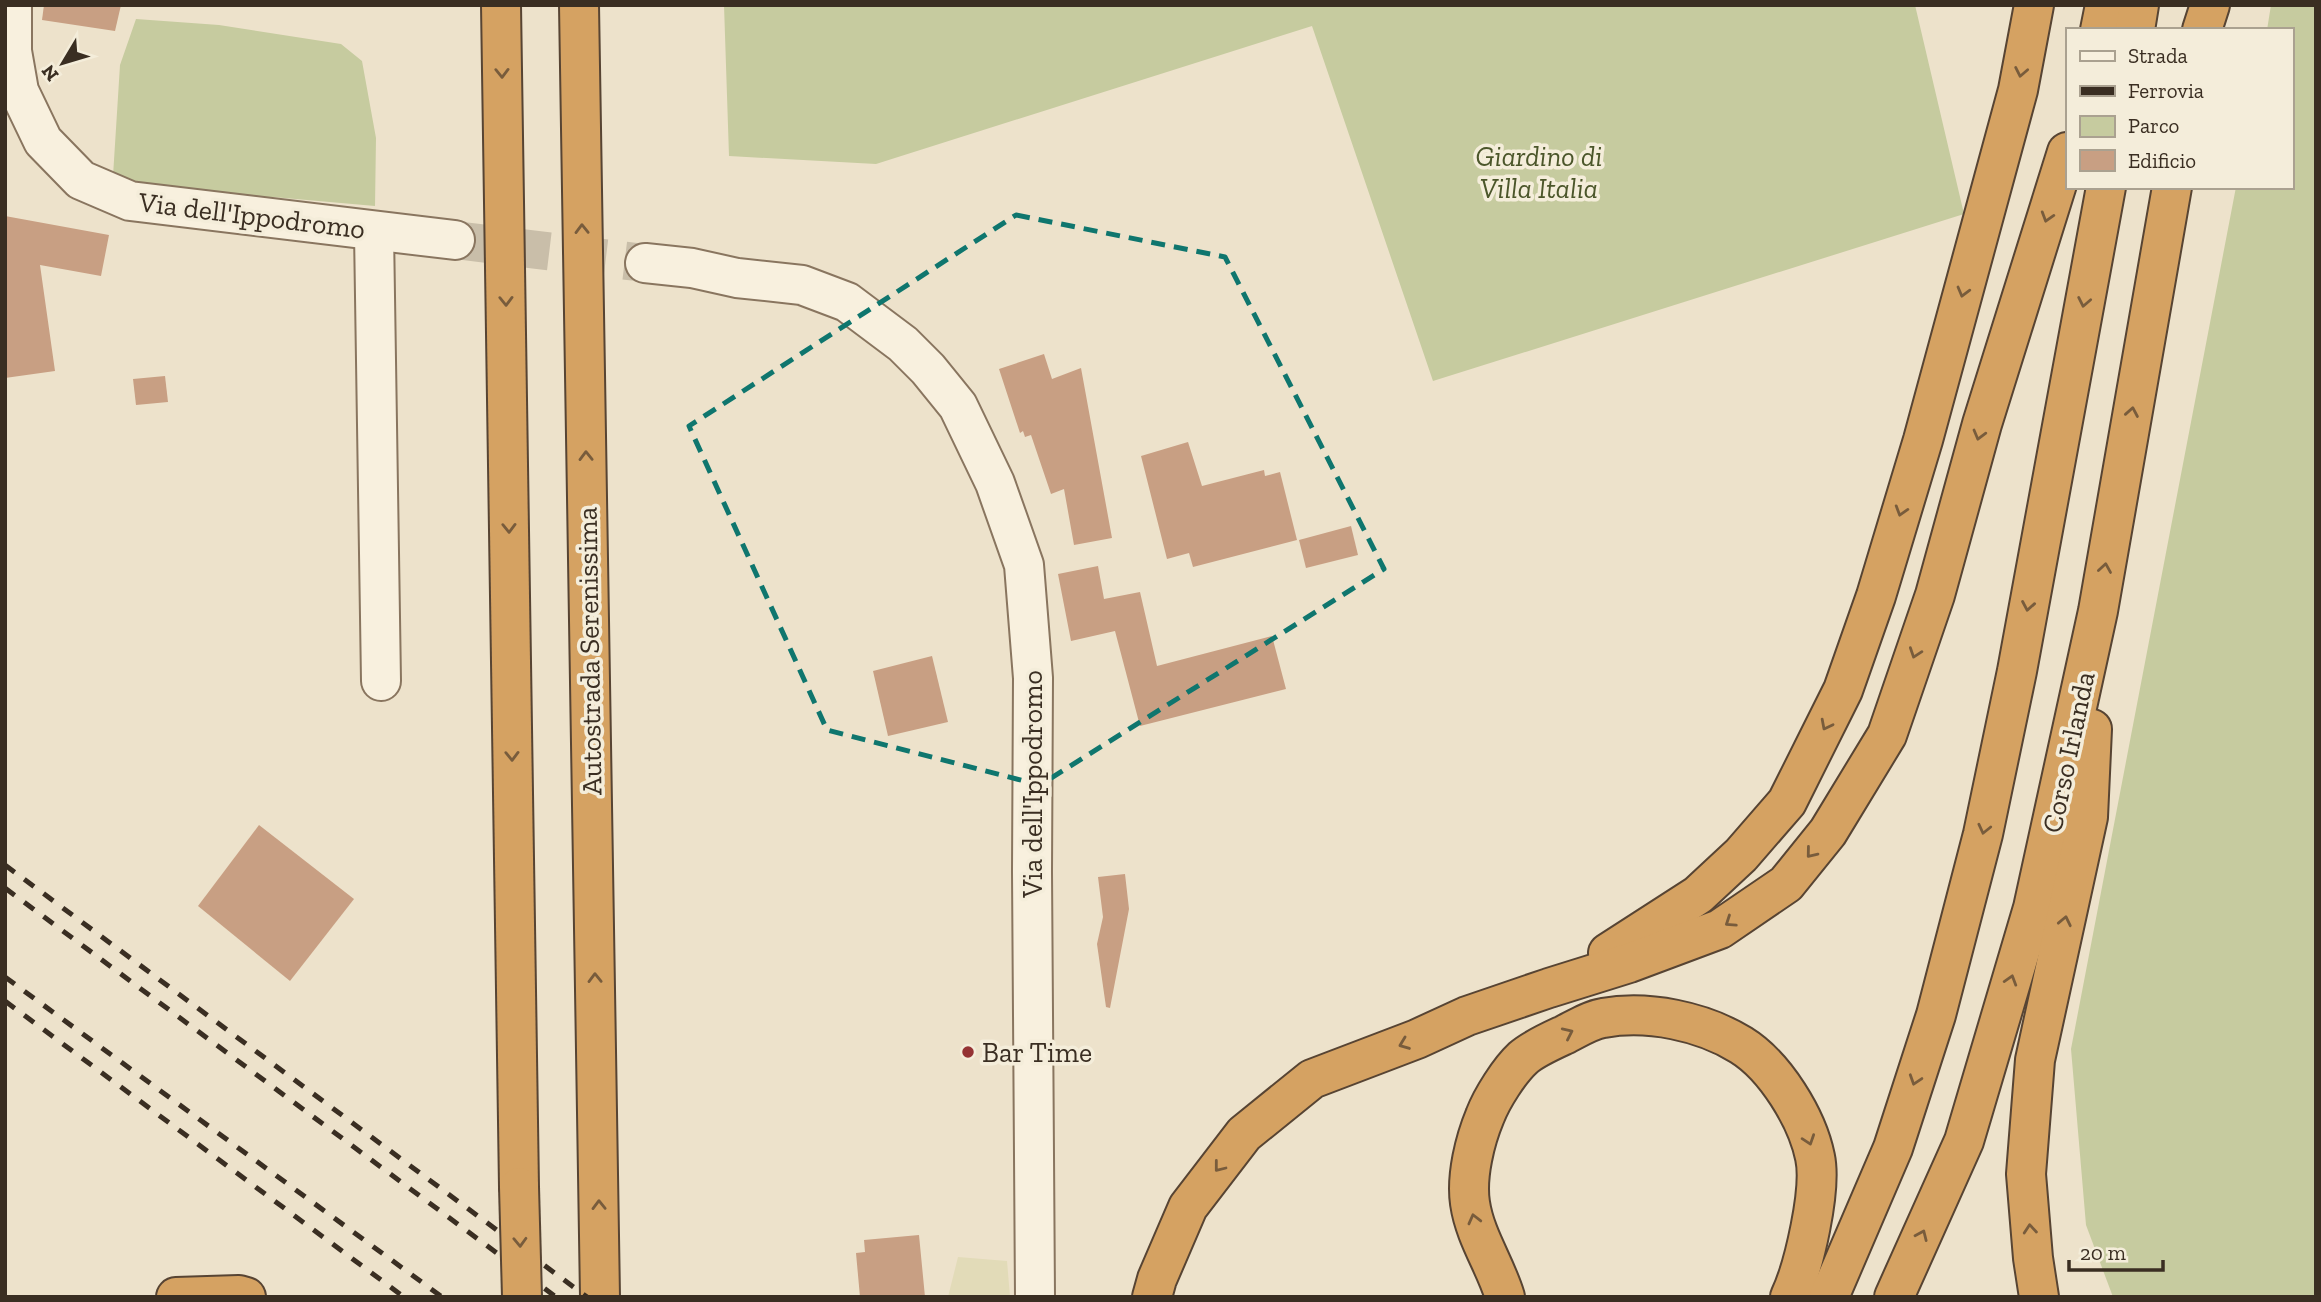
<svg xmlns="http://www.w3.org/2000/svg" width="2321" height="1302" viewBox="0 0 2321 1302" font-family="'Zilla Slab',serif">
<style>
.farmland{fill:#e2dbb8}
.green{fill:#c6cb9f}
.building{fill:#c89f83}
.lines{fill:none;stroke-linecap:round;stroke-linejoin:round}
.minor-tunnel{stroke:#c9bea9;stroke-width:38;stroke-dasharray:38 19;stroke-linecap:butt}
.minor-casing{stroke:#89755f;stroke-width:42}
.highway-casing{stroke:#574433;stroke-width:42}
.minor{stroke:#f8f0de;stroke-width:38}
.highway{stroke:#d5a262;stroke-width:38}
.rail{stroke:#3a2e22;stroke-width:5;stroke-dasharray:12 12;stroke-linecap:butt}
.highway-bridge-casing{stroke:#574433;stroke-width:42;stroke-linecap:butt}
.highway-bridge{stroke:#d5a262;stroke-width:38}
.oneway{stroke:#785c3c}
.marked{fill:none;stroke:#0f766e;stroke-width:5;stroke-dasharray:14 9;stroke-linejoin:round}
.poi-dot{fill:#953334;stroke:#f4edda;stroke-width:2.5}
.labels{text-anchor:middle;stroke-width:7;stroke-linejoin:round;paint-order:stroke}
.park-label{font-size:28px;font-style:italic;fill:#4b562a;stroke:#f4edda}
.street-label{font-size:28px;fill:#3a2e22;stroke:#f4edda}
.poi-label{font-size:28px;fill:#3a2e22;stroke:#f4edda;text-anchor:start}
</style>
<rect width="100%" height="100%" fill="#ede2cb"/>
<path class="farmland" d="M958 1257 1007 1261 1010 1297H948Z"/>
<g class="green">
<path d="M724 5H1915L1964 214 1433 381 1312 26 876 164 729 156Z"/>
<path d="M2271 5H2316V1297H2113L2086 1225 2071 1049 2236 187H2291V30H2267Z"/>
<path d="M136 19 219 25 341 44 362 61 376 138 375 206 273 197 211 199 113 176 120 65Z"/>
</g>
<g class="building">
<path d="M44 5H121L115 31 42 20Z"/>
<path d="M5 216 109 235 101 276 40 265 55 371 5 378Z"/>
<path d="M1044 354 1052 379 1081 368 1112 538 1074 545 1064 489 1051 494 1031 435 1025 437 1023 431 1020 433 999 369Z"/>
<path d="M165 376 168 402 136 405 133 379Z"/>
<path d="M1188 442 1202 486 1264 470 1265 476 1280 472 1297 540 1193 567 1189 553 1167 559 1141 456Z"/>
<path d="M1351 526 1358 555 1306 568 1299 540Z"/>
<path d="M1098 566 1104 599 1140 592 1157 666 1272 636 1286 689 1140 726 1115 631 1071 641 1058 574Z"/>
<path d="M932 656 948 722 888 736 873 671Z"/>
<path d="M259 825 354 899 290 981 198 906Z"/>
<path d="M1125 874 1129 909 1110 1008 1106 1007 1097 944 1103 917 1098 877Z"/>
<path d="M919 1235 925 1297H860L856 1253 865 1252 864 1240Z"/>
</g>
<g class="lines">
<path class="minor-tunnel" d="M455 240 645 263"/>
<defs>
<g id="minor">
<path d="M12 5V51L19 91 43 141 81 180 130 201 455 240"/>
<path d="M374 232 381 681"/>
<path d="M645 263 692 268 737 278 802 285 847 302 903 344 928 369 958 406 995 483 1024 565 1033 678 1032 872 1035 1297"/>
</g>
<g id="highway">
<path d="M501 5 519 1187"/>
<path d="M579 5 600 1297"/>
<path d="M2100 30 2105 5"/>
<path d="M2135 30 2139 5"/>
<path d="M2202 30 2210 5"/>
<path d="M1608 953 1698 895 1741 855 1787 802 1843 690 1876 596 1923 440 2018 90 2034 5"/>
<path d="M176 1297 239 1295 246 1297"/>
<path d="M1152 1297 1157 1279 1188 1207 1244 1134 1312 1079 1417 1039 1467 1016 1549 988 1629 963 1720 929 1786 884 1828 832 1887 735 1935 595 1982 424 2067 152"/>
<path d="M1505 1297C1495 1264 1475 1237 1470 1203 1466 1176 1475 1140 1485 1116 1492 1098 1509 1071 1523 1058 1533 1049 1551 1041 1564 1035 1576 1029 1590 1020 1603 1018 1648 1010 1702 1021 1741 1045 1775 1066 1807 1118 1815 1157 1822 1189 1804 1267 1790 1297"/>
<path d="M1829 1297 1893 1148 1936 1015 1983 834 2017 671 2106 187"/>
<path d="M1894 1297 1964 1141 2033 908 2098 611 2172 187"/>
<path d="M2039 1297 2033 1258 2026 1174 2035 1060 2088 817 2092 729"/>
</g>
</defs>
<use href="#minor" class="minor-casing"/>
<use href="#highway" class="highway-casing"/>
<use href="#minor" class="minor"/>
<use href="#highway" class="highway"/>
<g class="rail">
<path d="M5 865 587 1297"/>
<path d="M5 888 556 1297"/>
<path d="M5 977 442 1297"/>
<path d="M5 1001 404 1297"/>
</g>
<defs>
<path id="highway-bridge" d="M519 1187 522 1297"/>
</defs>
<use href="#highway-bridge" class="highway-bridge-casing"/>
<use href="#highway-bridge" class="highway-bridge"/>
</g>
<defs><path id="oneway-chevron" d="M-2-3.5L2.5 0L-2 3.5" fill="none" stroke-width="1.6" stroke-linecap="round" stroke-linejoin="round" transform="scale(1.75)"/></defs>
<g class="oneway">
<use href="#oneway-chevron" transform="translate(2021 72) rotate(101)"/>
<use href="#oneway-chevron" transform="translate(502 73) rotate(89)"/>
<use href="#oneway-chevron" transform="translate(2047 217) rotate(107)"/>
<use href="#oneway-chevron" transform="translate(582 229) rotate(-91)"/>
<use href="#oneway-chevron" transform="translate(1963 292) rotate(105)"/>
<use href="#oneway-chevron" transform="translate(506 301) rotate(89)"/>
<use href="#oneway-chevron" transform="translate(2084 302) rotate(101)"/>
<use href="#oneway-chevron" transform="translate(2132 412) rotate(-80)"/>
<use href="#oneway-chevron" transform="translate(1979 435) rotate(105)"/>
<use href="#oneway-chevron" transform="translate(586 456) rotate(-91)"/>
<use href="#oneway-chevron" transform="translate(1901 511) rotate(107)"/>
<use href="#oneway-chevron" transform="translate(509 528) rotate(89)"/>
<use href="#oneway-chevron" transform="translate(2105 568) rotate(-81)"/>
<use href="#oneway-chevron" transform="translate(2028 606) rotate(100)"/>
<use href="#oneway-chevron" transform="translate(1915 653) rotate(109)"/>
<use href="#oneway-chevron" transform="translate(1826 725) rotate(117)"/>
<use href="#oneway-chevron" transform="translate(512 756) rotate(89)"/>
<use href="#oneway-chevron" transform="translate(1984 829) rotate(103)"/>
<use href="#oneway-chevron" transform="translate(1811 853) rotate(129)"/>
<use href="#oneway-chevron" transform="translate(2065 921) rotate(-78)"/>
<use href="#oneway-chevron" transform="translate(1730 922) rotate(146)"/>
<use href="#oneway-chevron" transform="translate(595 978) rotate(-91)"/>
<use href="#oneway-chevron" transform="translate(2011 980) rotate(-73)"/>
<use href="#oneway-chevron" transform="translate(1568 1033) rotate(-25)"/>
<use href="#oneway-chevron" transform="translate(1404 1044) rotate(159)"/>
<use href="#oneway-chevron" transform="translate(1915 1080) rotate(108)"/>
<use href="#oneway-chevron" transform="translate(1809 1140) rotate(71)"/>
<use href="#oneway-chevron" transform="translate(1219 1167) rotate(128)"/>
<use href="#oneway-chevron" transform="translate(599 1205) rotate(-91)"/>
<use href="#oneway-chevron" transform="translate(1474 1219) rotate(-104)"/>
<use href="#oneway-chevron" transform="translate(2030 1229) rotate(-95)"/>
<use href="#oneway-chevron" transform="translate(1922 1235) rotate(-66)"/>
<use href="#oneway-chevron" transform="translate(520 1242) rotate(88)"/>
</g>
<path class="marked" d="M1016 215 1225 257 1384 569 1040 785 827 730 689 426Z"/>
<circle class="poi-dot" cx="968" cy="1052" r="7"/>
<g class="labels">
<g class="park-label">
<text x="1539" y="166">Giardino di<tspan x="1539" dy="32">Villa Italia</tspan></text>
</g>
<g class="street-label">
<text transform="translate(252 215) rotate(7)" y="10">Via dell'Ippodromo</text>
<text transform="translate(589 651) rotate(-91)" y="10">Autostrada Serenissima</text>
<text transform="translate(2068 752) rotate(-78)" y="10">Corso Irlanda</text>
<text transform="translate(1032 784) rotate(-90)" y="10">Via dell'Ippodromo</text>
</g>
<g class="poi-label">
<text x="982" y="1062">Bar Time</text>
</g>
</g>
<rect width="2321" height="1302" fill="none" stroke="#3a2e22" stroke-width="14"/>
<rect x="2066" y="28" width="228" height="161" fill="#f4edda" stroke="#aaa190" stroke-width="2"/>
<rect x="2080" y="51" width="35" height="10" fill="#f8f0de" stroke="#aaa190" stroke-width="2"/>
<text x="2128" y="63" font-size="21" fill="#3a2e22">Strada</text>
<rect x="2080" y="86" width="35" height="10" fill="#3a2e22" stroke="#aaa190" stroke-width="2"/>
<text x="2128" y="98" font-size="21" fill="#3a2e22">Ferrovia</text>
<rect x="2080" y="116" width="35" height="21" fill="#c6cb9f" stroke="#aaa190" stroke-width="2"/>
<text x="2128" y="133" font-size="21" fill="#3a2e22">Parco</text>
<rect x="2080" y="150" width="35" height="21" fill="#c89f83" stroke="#aaa190" stroke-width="2"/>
<text x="2128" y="168" font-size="21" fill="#3a2e22">Edificio</text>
<g transform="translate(63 63) rotate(232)" stroke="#f4edda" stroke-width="5" paint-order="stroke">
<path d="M0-5L12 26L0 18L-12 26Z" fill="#3a2e22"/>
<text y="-10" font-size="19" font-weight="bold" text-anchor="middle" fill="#3a2e22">N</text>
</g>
<path d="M2069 1260v10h94v-10" fill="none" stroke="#3a2e22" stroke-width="3.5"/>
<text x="2080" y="1260" font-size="21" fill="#3a2e22" stroke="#f4edda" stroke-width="5" paint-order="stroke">20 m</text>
</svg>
